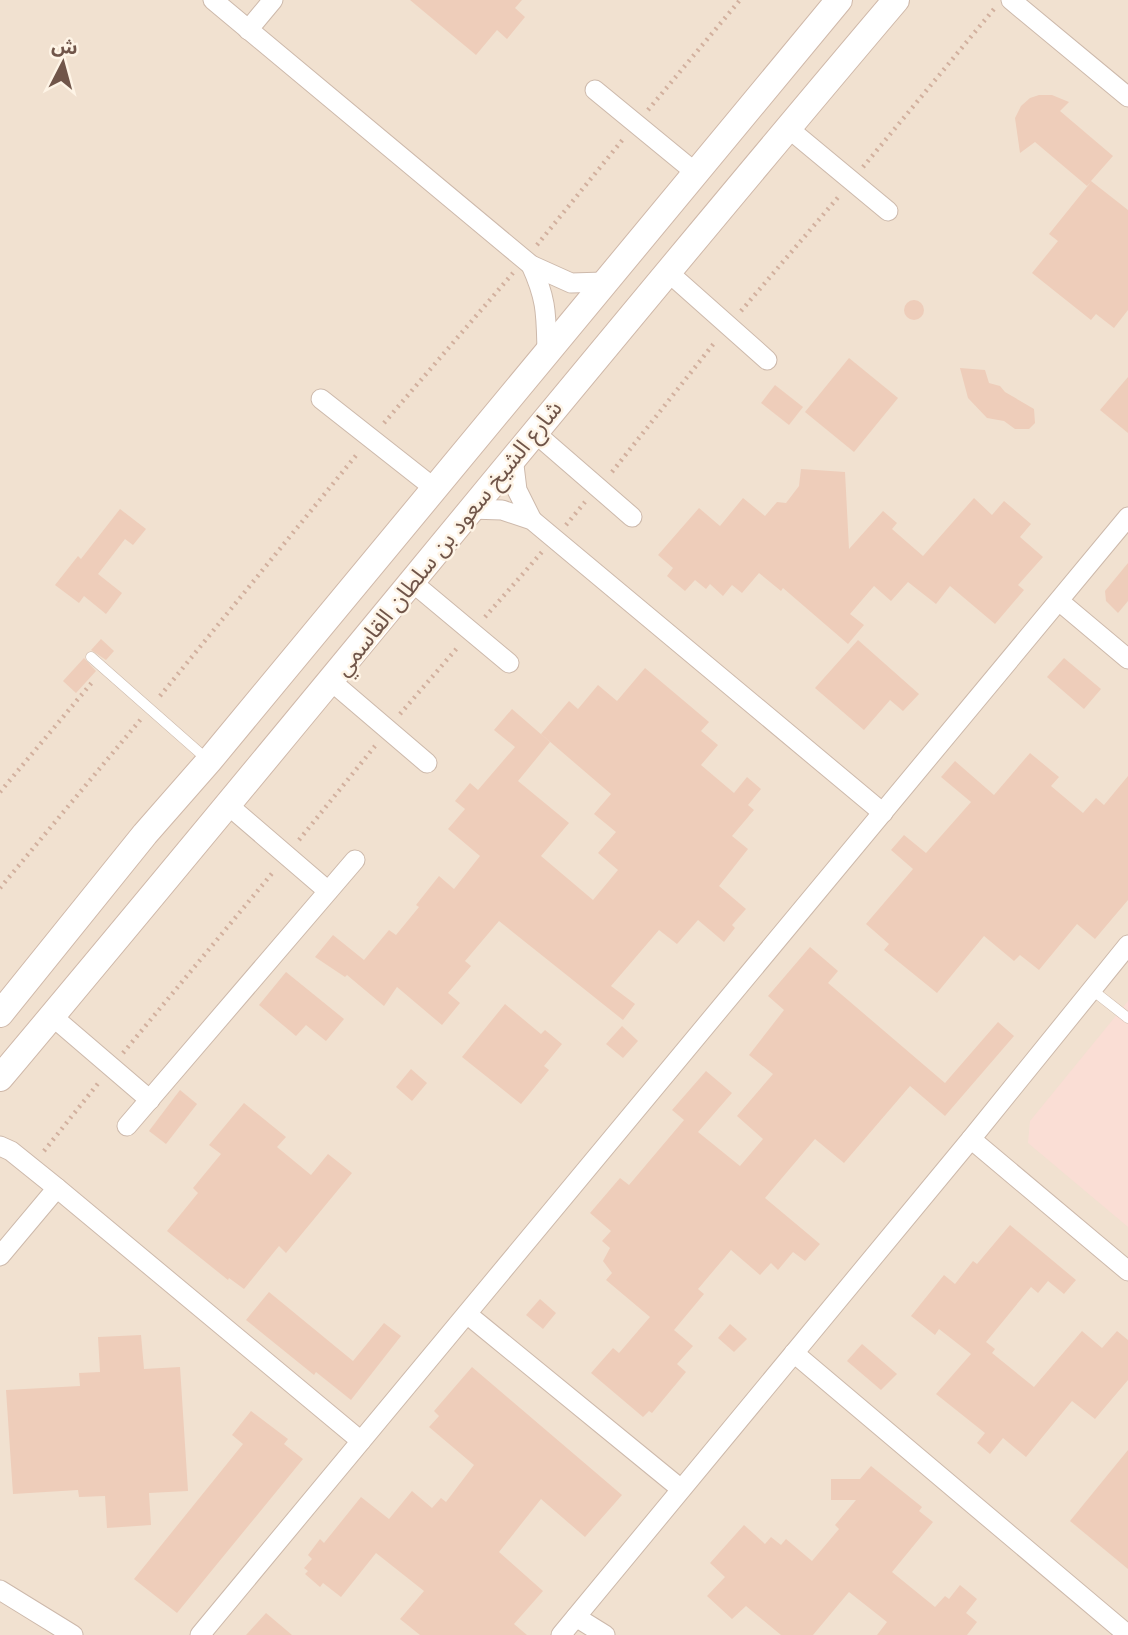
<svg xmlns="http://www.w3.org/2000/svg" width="1128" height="1635" viewBox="0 0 1128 1635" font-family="Poppins,'Noto Sans Arabic',sans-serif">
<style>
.residential{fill:#f1e1d0}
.commercial{fill:#faded5}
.building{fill:#eecdba}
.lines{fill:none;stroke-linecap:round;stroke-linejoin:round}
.service-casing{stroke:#cdb9ab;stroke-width:11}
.minor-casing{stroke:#cdb9ab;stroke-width:21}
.secondary-casing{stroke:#cfb8a9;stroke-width:28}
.path{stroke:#d2b09e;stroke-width:4.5;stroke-dasharray:2 5;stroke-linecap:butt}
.service{stroke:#fff;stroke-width:10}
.minor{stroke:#fff;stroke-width:19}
.secondary{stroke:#fff;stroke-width:26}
.labels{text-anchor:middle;stroke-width:5;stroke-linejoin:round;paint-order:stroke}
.street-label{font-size:23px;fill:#705549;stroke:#fef4e6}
</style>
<rect width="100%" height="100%" fill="#faefe1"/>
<rect class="residential" x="0" y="0" width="1128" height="1635"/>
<path class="commercial" d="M1128 1001V1227L1028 1143 1030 1121Z"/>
<g class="building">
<path d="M410 0H522L515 8 525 17 507 39 497 30 476 55Z"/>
<path d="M1039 95H1052L1069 102 1060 111 1113 156 1091 181 1128 210V310L1114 328 1096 314 1091 320 1032 273 1058 241 1049 234 1091 182 1087 186 1035 142 1020 153 1015 118 1021 106 1030 98Z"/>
<circle cx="914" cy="310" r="10"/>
<path d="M849 358 898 398 854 452 805 412Z"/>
<path d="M960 368 985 370 989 383 1000 386 1005 392 1034 409 1035 423 1029 429H1015L1004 421 987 418 968 398Z"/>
<path d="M1128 377V433L1100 410Z"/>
<path d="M775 385 803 407 789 425 761 403Z"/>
<path d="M801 469 845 472 849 549 883 511 897 523 892 529 923 556 974 498 992 515 1004 501 1031 524 1020 537 1043 557 1018 585 1024 590 995 624 950 586 936 604 908 582 891 601 874 586 850 614 864 625 848 644 783 588 781 591 759 573 742 593 732 585 723 596 710 584 706 589 695 580 685 591 667 576 673 568 658 555 699 508 720 526 743 498 765 516 777 502 786 503 799 486Z"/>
<path d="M120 509 146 529 133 545 125 539 98 574 122 593 106 614 84 596 79 603 55 585 78 556 81 559Z"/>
<path d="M1128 563V601L1118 613 1106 601 1105 591Z"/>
<path d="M101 639 114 651 106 660 91 650Z"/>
<path d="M858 640 919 694 903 711 890 700 864 730 815 688Z"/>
<path d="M84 658 96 671 76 693 63 681Z"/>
<path d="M1064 658 1101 689 1084 709 1047 677Z"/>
<path d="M645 668 709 722 701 731 718 745 701 765 734 793 747 777 761 789 748 805 754 810 732 836 748 849 719 886 746 909 732 925 735 928 724 942 698 920 677 944 659 930 611 986 635 1004 623 1020 499 921 465 961 471 966 448 993 460 1003 442 1025 397 987 384 1006 347 975 345 977 315 957 333 935 364 960 389 930 396 935 419 907 416 905 439 876 454 889 480 856 448 829 465 809 455 801 470 783 478 790 515 747 494 730 512 709 550 742 518 781 569 823 541 856 593 900 618 870 598 853 616 832 594 814 611 794 541 734 569 701 578 709 598 685 617 701Z"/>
<path d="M1030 753 1059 777 1051 786 1083 813 1096 798 1104 805 1128 776V900L1095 939 1077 924 1039 970 1020 955 1014 961 984 936 937 993 884 950 889 944 866 924 913 869 891 850 904 835 926 853 971 802 941 777 955 761 994 795Z"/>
<path d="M810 947 838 971 828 983 945 1083 998 1022 1014 1036 945 1116 910 1086 844 1163 815 1139 765 1198 820 1244 805 1261 793 1252 778 1270 771 1263 760 1275 731 1250 698 1289 704 1294 674 1330 693 1346 677 1364 686 1372 652 1413 649 1411 643 1417 591 1373 613 1348 619 1353 650 1317 606 1280 612 1273 603 1261 610 1248 602 1241 611 1231 590 1213 620 1178 629 1185 684 1120 672 1110 706 1071 732 1093 698 1132 740 1166 763 1139 737 1116 773 1074 749 1055 784 1010 768 996Z"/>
<path d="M286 972 344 1019 326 1041 306 1025 296 1036 259 1005Z"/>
<path d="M505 1004 541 1034 545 1030 562 1044 544 1066 549 1070 521 1104 462 1057Z"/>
<path d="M622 1026 638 1041 623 1058 606 1044Z"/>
<path d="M411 1069 427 1083 412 1101 396 1087Z"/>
<path d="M180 1090 197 1104 166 1144 149 1131Z"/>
<path d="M244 1103 286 1137 277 1147 311 1175 328 1154 352 1173 286 1253 279 1246 244 1289 229 1278 228 1280 167 1231 198 1193 193 1188 221 1154 209 1145Z"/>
<path d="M1010 1225 1076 1280 1064 1294 1048 1281 1038 1293 1031 1287 986 1342 995 1349 992 1353 1034 1387 1082 1331 1102 1348 1117 1331 1128 1340V1380L1095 1419 1072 1401 1026 1457 1003 1438 990 1454 977 1443 985 1433 936 1394 971 1354 939 1329 935 1335 911 1316 944 1275 955 1284 973 1261 977 1264Z"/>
<path d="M269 1292 353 1361 384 1323 401 1336 351 1400 316 1372 314 1375 246 1320Z"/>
<path d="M540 1299 556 1313 543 1329 526 1315Z"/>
<path d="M730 1324 747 1339 734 1352 718 1338Z"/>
<path d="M141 1335 144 1369 180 1367 188 1491 149 1493 151 1525 107 1528 105 1496 79 1497 78 1490 13 1494 6 1390 80 1386 79 1373 100 1372 98 1337Z"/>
<path d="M862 1344 897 1374 881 1390 847 1361Z"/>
<path d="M472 1367 622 1495 585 1537 541 1499 499 1552 543 1591 514 1624 527 1635H420L400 1619 424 1591 376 1553 341 1597 323 1583 320 1587 305 1574 308 1571 304 1568 312 1559 308 1555 320 1539 324 1543 361 1497 389 1519 412 1491 432 1508 441 1498 446 1502 474 1465 429 1427 439 1416 434 1411Z"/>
<path d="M251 1411 288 1439 284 1444 303 1459 177 1613 134 1579 243 1444 232 1435Z"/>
<path d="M1128 1450V1569L1070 1521Z"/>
<path d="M871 1466 922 1507 919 1511 933 1522 892 1572 935 1607 945 1596 949 1599 960 1585 977 1599 966 1613 977 1622 967 1635H877L887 1622 849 1592 813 1635H781L746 1606 732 1619 707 1596 725 1577 710 1563 744 1525 765 1544 771 1537 781 1545 786 1539 812 1561 839 1529 835 1525 856 1500H831V1479H860Z"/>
<path d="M266 1613 292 1635H246Z"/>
</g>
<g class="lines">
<defs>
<g id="service">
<path d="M91 657 209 761"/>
<path d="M1091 989 1128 1018"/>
</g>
<g id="minor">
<path d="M213 0 531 265 571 283 604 282"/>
<path d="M1011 0 1128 97"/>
<path d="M248 30 273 0"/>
<path d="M595 90 696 173"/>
<path d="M788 128 888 211"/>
<path d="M531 265C547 300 546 315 547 351"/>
<path d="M668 272 767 360"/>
<path d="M321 399 434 488"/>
<path d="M534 432 632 517"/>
<path d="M513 457 517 490 532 520"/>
<path d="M470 509 502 510 532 520 883 813"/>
<path d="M412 582 509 663"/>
<path d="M1059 601 1128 659"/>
<path d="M331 681 427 763"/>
<path d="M228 805 328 891"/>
<path d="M52 1016 150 1100"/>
<path d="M127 1126 355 860"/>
<path d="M971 1139 1128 1271"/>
<path d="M0 1146 11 1151 57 1188 361 1441"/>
<path d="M0 1256 57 1188"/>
<path d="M467 1314 681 1489"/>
<path d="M794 1353 1128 1635"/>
<path d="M0 1590 73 1635"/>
<path d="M576 1617 605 1635"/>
<path d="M200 1635 1128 517"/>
<path d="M561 1635 971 1139 1128 945"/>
</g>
<g id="secondary">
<path d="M0 1014 145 834 209 761 839 0"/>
<path d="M0 1078C301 720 594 356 896 0"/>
</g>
</defs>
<use href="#service" class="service-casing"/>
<use href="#minor" class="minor-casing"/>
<use href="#secondary" class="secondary-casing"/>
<g class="path">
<path d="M648 110 740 0"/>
<path d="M863 167 994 9"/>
<path d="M537 245 624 138"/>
<path d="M741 311 840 195"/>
<path d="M384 423 513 273"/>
<path d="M612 472 715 342"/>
<path d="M566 525 585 502"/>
<path d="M485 617 542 552"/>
<path d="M160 696 358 453"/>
<path d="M400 714 458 647"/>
<path d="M0 792 94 680"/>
<path d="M299 840 375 746"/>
<path d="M0 888 141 719"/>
<path d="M123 1053 274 871"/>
<path d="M44 1151 100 1081"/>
</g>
<use href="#service" class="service"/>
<use href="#minor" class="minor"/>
<use href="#secondary" class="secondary"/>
</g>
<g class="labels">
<g class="street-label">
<text transform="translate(448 538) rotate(-51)" y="8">شارع الشيخ سعود بن سلطان القاسمي</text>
</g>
</g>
<g transform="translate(63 63) rotate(6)" stroke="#fef4e6" stroke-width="5" paint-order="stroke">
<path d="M0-5L12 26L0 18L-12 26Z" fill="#705549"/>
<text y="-10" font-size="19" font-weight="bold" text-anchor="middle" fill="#705549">ش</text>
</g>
</svg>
